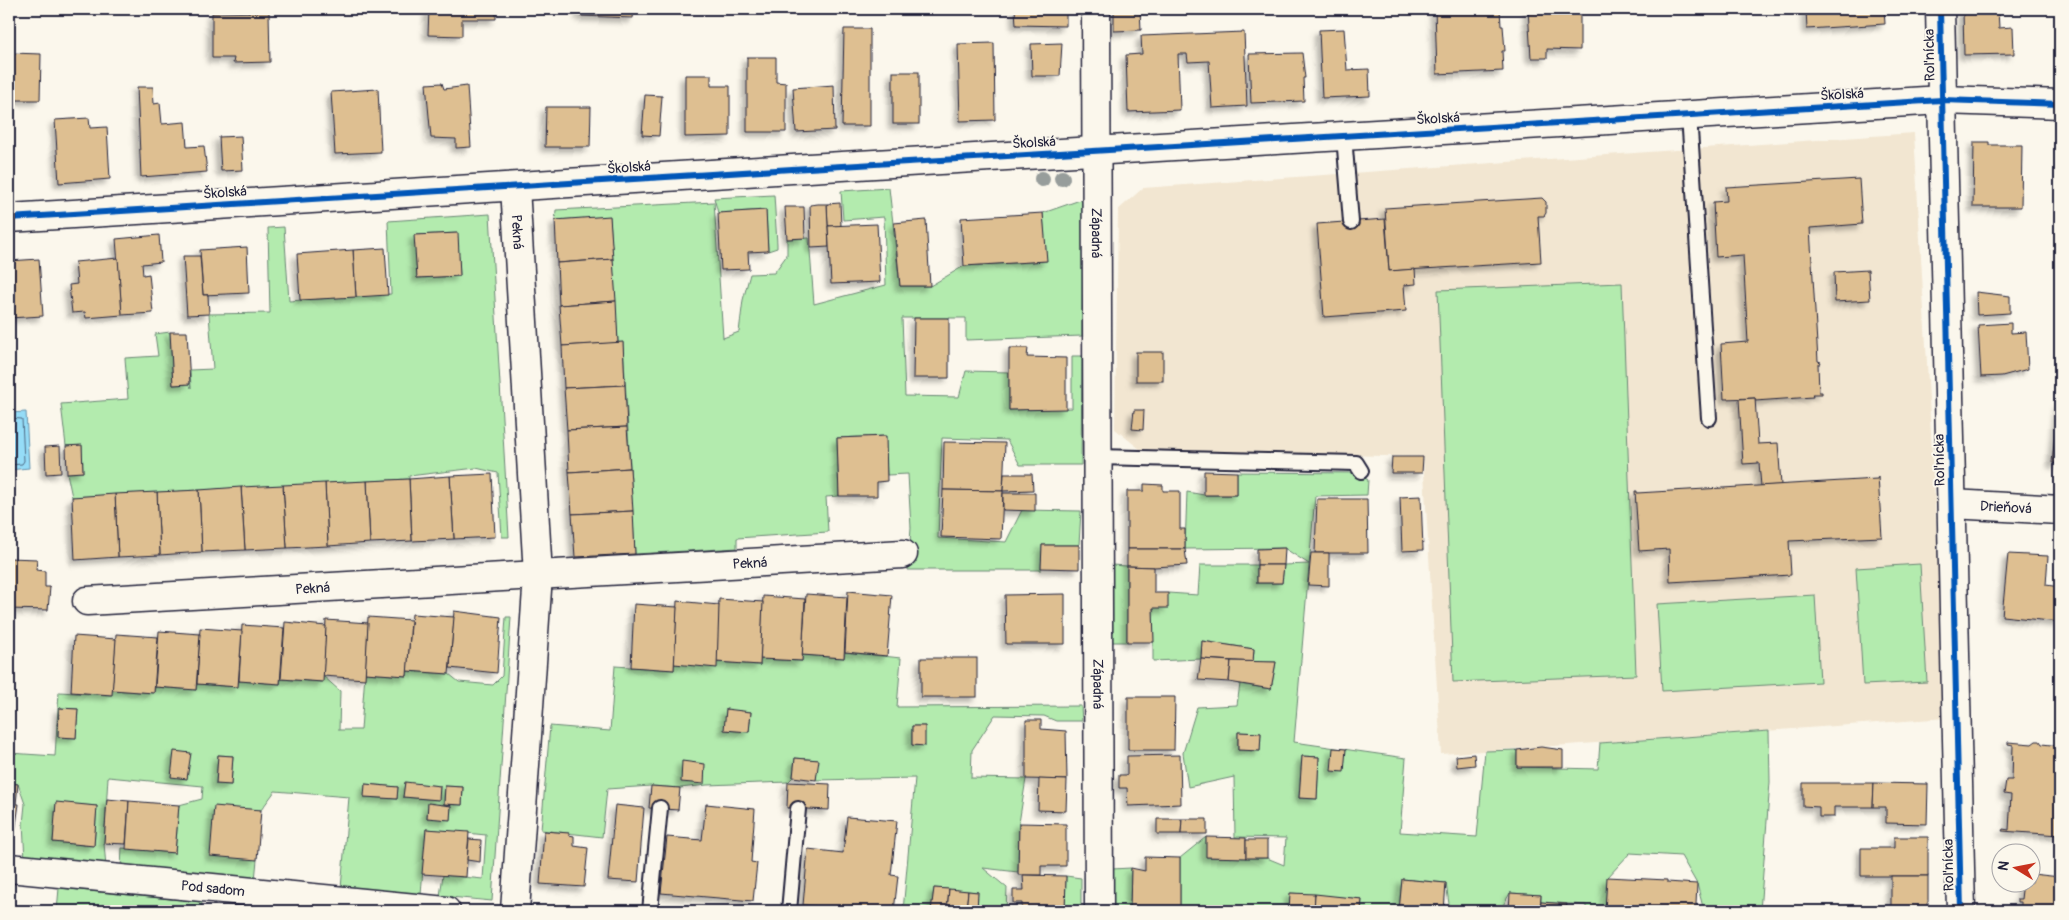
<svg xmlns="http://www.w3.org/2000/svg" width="2069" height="920" viewBox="0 0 2069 920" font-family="Pangolin,sans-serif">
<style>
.built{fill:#f2e6d1}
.green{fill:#b3ebae;stroke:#6a8674;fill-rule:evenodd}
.water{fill:#95dcf7;stroke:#6792ac}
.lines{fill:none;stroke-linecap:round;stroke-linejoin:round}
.shore{stroke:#506c86;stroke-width:1}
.building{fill:#debf91;stroke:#22223b;filter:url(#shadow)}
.service-casing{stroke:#22223b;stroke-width:18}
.minor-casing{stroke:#22223b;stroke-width:31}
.service{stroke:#fbf7ec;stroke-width:14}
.minor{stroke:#fbf7ec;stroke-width:28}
.cycleway-casing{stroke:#fbf7ec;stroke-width:9}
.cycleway{stroke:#0057b8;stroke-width:6}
.tree{fill:#979d9b}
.labels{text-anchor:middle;stroke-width:4;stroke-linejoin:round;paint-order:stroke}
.street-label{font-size:14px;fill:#22223b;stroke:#fbf7ec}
</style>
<defs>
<filter id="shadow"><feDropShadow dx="-4.5" dy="4.5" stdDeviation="2.5" flood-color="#0004"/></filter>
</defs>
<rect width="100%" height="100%" fill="#fbf7ec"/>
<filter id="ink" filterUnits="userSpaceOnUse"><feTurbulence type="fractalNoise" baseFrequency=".02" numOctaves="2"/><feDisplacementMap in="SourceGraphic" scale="10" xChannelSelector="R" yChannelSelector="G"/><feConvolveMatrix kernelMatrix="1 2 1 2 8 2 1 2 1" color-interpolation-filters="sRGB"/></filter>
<g filter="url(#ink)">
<path class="built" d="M1914 133 1947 718 1441 754 1423 457 1141 450 1115 429 1118 210 1143 188Z"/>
<g class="green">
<path d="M889 188 900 286H930L964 266 1046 261 1043 213 1083 199 1082 336 966 340V318H902L905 396 959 397 966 371 1009 372V410L1072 408V356H1082L1081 465H1020L1007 440 942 438 938 538 1006 542 1022 510 1081 511 1079 545H1042L1041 570H908L911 528 908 474 887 475 885 436 837 438 839 496 826 497 828 532 737 538V548L635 554 623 343H618L610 217 555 220 556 210 714 202 723 338 739 332 743 300 750 274 774 273 787 255V239L809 238 814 304 886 285 884 217 843 220 841 191Z"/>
<path d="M774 195 777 244V248L768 251 766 210 718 213 714 198Z"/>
<path d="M490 214 509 537H502L498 473 476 468 409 476V479L72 497 67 473 83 472 82 446H66L61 404 128 399 125 358 158 356 155 334 170 332 173 385 190 384 191 388 190 370 213 369 209 314 270 313 268 228 284 227 289 301 391 294 388 221ZM457 233 460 276 417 278 415 235Z"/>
<path d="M1622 283 1636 675 1453 682 1438 290Z"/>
<path d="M1237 472 1358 473 1368 480 1367 495 1315 496 1294 742 1406 758 1400 832 1477 837 1485 751 1517 750V767L1598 769 1600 743 1769 731 1770 782 1760 911H1704L1697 884 1681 856 1630 853 1608 877 1605 911H1586V905L1541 902V895L1510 893 1500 911H1450L1446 883 1402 879 1399 911H1361L1362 899 1291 893 1289 911H1180V858L1206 837 1207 857 1267 858 1284 865 1286 838 1235 837 1234 777 1188 787 1183 753 1197 707 1237 705 1240 684 1271 689 1276 662H1253L1254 649 1202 641 1201 659 1153 661V608L1168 593 1198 595 1200 565H1257V583H1282L1284 565 1309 564 1284 548 1185 549 1187 492 1204 495H1237ZM1238 732 1261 733 1260 751 1238 750ZM1302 756 1319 757 1317 799 1299 798Z"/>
<path d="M1920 564 1927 682 1863 685 1856 568Z"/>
<path d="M1112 565 1127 566V642H1112Z"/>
<path d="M1815 595 1820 682 1662 691 1657 604Z"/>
<path d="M506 617H511L492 901 440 896 443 875 483 879 486 835 426 829 421 895 341 888 349 797 275 791 261 810 214 807 257 860 255 880 121 868 122 848 175 853 179 805 202 799 203 786 108 777 104 843 106 867 25 860 23 824 25 804 18 784 9 783V753L55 756 59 692 111 695 112 690 154 693 155 687 196 690 197 684 237 687 239 681 280 684 281 679 322 682 323 676 340 691 339 730H361L365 673 407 676V671L449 674 459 682 493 685 502 676ZM59 708 78 709 76 738 58 737ZM218 755 233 756 231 785 216 784ZM405 783 440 786 439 800 403 797ZM365 784 398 787 397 799 365 797ZM445 786 463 787 462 805 444 804ZM56 803 97 806 94 846 53 842ZM428 804 451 805 450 819 427 818Z"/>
<path d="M845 652 901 658 897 707 1081 706 1082 721H1056L1044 716 995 715 972 750 971 778 1026 779 1019 823 1018 872 983 868 1007 888 1006 911H977L978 892 934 888 931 911H903L915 778 816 780 818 760 795 758 793 777 788 782 707 785 680 788 651 786 607 789 602 837 541 830 550 726 610 731 615 666 674 670V664L716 662 760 665V659L802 661V655L844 658ZM726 710 751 712 749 732 725 730ZM912 726H925L924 745H912Z"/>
<path d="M1131 868 1130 911H1113L1112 869Z"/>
<path d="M1066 876 1081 878V911H1065Z"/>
<path d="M59 888 202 902 201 911H57Z"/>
</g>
<path class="water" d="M26 412 29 468 9 470V413Z"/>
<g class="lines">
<path class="shore" d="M9 418 22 419 24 461 22 464 9 465"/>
</g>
<g class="building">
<path d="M429 9H496V19H462V36L428 35Z"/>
<path d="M581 9H634L633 18 580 16Z"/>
<path d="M1015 9H1066V26L1016 25Z"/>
<path d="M1114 9H1140L1141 30 1114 31Z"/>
<path d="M1435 9H1500L1501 26H1503L1505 51H1502L1503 71 1437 74Z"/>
<path d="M1528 9H1580V50L1547 49V58H1531Z"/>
<path d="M1806 9H1884L1885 24 1807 29Z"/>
<path d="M1963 10H1998L1999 28 2013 27 2014 54 1964 55Z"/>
<path d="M269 12 270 62 233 63 234 58H212V13Z"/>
<path d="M844 29H870V126H842Z"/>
<path d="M1344 29 1347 70 1369 69 1370 96 1322 98 1319 30Z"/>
<path d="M1244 32 1247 106 1212 108 1209 61 1188 62 1187 54H1178L1180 110 1128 112 1126 55 1142 54 1141 36Z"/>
<path d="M994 43 995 120 960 121 958 44Z"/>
<path d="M1062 43 1060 76H1032L1031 44Z"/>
<path d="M11 53 41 54 40 100H11Z"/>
<path d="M1302 53 1305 78H1303L1304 101 1251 103 1249 54Z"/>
<path d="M747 57H776V82L786 83V132H747Z"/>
<rect x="893" y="72" width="26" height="52"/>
<path d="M685 75H711V86H730V136L685 137Z"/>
<path d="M442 83 444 89 467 86 471 147 456 148V139L431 138 426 84Z"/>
<path d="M834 85 835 130 796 132 793 88Z"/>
<path d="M137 87H153L154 104 160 103 162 124 185 122 187 147 204 146 207 172 141 177Z"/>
<path d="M378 89 381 152 335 154 331 92Z"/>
<path d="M645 95 662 96 659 136 642 135Z"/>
<path d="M546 107H591L590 147H545Z"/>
<path d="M89 118 90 128 107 127 110 179 59 183 55 120Z"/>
<path d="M241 136 243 170 221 171 219 137Z"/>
<path d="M1974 142H1989V145H2022L2021 207H1973Z"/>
<path d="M1859 179 1862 224 1810 228 1818 361 1821 362 1820 364H1818L1819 392H1822V394H1812L1813 397 1755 401V398L1724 399 1721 344 1748 342 1743 255 1716 257 1713 202 1727 201 1726 187Z"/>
<path d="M1542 198 1546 202V213L1544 216H1538L1541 262 1389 271 1385 208Z"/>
<path d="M840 203 841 226H828L827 204Z"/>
<path d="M818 204H827L829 247 811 248 810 205Z"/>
<path d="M785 207H804L805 238 787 239Z"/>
<path d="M766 210 768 251 748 252 749 269 721 270 718 213Z"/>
<path d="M1043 213 1047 261 964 266 961 218Z"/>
<path d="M610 216 613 259 557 263 555 220Z"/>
<path d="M1385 219 1389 271 1415 269 1416 284 1404 285 1406 311 1324 317 1317 224Z"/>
<path d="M926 220 930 286H900L894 223Z"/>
<path d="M877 224 880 282 831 284 828 226Z"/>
<path d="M458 233 460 276 417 278 414 235Z"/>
<path d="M159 235 161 262 142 264 143 275 149 274 153 313 122 315 116 239Z"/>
<path d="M247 247 249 293 203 295 200 250Z"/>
<path d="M385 248 388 295 356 297 353 250Z"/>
<path d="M353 250 356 297 300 300 297 254Z"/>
<path d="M183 256H200L203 295H208L209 314 187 315Z"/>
<path d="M118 258 122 315 86 318 85 312 72 313 69 285 77 284 75 262Z"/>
<path d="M39 259 43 316 9 318V261Z"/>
<path d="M613 259 616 301 559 305 557 263Z"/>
<path d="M1868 270 1870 300 1835 302 1834 272Z"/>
<path d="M1976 292 2010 296V313L1977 315Z"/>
<path d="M616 301 618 343 562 346 559 305Z"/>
<path d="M914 318H949V378H913Z"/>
<path d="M2011 323V333L2026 332 2028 369 2002 376 1981 377 1978 325Z"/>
<path d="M170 332H187L190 384 173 385Z"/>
<path d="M623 342 625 385 564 388 562 346Z"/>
<path d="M1009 348H1028L1027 357 1066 358V409L1009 410Z"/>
<rect x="1136" y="352" width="27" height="29"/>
<path d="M625 385 627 427 567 430 564 388Z"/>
<path d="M1755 398 1758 444 1778 443 1781 485 1761 486 1759 463 1743 464 1739 399Z"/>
<path d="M2058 404H2060V464L2052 463Z"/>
<path d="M1134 410H1144L1143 430 1132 429Z"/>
<path d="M627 427 630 468 569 472 567 430Z"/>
<path d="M886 436 887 481 877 482V496H839L837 438Z"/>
<path d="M944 442 1005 443 1003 491 943 490Z"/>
<path d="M82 445 83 472 67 473 66 446Z"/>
<path d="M60 446 61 473 46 474 45 447Z"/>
<path d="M1392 457H1423L1422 473H1391Z"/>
<path d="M630 468 633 511 572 514 569 472Z"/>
<path d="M1204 471 1237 472V495H1204Z"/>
<path d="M492 474 495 537 454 539 450 476Z"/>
<path d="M1004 474H1032L1033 490 1003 491Z"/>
<path d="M450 476 454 539 412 541 409 479Z"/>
<path d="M1878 477 1882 537 1789 541 1791 575 1670 582 1669 549 1639 551 1635 491H1637V493L1877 479Z"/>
<path d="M409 479 412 541 370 543 367 481Z"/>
<path d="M367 481 370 543 328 546 325 483Z"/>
<path d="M325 483 328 546 287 548 283 485Z"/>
<path d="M1144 484 1163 485V491H1180V529H1185V549H1127V491H1144Z"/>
<path d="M283 485 287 548 245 550 241 487Z"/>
<path d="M241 487 245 550 202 552 199 490Z"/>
<path d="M199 490 202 552 160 555 157 492Z"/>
<path d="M943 490 1003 491 1001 539 941 537Z"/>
<path d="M157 492 160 555 118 557 115 494Z"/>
<path d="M1003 493H1035V511L1003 510Z"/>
<path d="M115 494 118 557 75 560 72 497Z"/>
<path d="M1421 496 1423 550 1402 551 1400 497Z"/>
<path d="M1317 499H1367L1368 553H1315Z"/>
<path d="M633 511 635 554 575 557 572 514Z"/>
<path d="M1042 545H1079V569L1041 568Z"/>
<path d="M1285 548 1284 565H1257V549Z"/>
<path d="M1127 549H1185L1187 565 1154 567 1127 566Z"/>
<path d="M1311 553H1329V586L1308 585Z"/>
<path d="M2008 554 2048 556 2046 585 2060 587V622L2002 616Z"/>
<path d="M9 558 37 559 36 570 45 571V587H50L48 610 9 609Z"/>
<path d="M1257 565H1284L1282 583H1257Z"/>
<path d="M1127 566 1154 567V593H1168V608H1153L1154 642H1127Z"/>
<path d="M848 591 892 595 887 656 845 652Z"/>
<path d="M806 594 847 597 844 658 802 655Z"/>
<path d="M1065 594V644H1006L1005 595Z"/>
<path d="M763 596 805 599 802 661 760 659Z"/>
<path d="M719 599 763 602 760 665 716 662Z"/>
<path d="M677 601 719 605 717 668 674 664Z"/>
<path d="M634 604 677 607 674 670 631 667Z"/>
<path d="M454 611 501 617 497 673 450 668Z"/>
<path d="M412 614 454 617 449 674 407 671Z"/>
<path d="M368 617 411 620 407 676 365 673Z"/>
<path d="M326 620 368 623 365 679 323 676Z"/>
<path d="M285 622 326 626 323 682 281 679Z"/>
<path d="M242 625 284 628 280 684 239 681Z"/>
<path d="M200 628 242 631 238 687 197 684Z"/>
<path d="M159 631 200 634 196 690 155 687Z"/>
<path d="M116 634 158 637 154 693 112 690Z"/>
<path d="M74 636 116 639 112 695 71 692Z"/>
<path d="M1202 641 1254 649 1253 662 1201 659Z"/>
<rect x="921" y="658" width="56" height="39"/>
<path d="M1201 659 1231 661 1229 682 1198 680Z"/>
<path d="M1231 661 1276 662 1271 689 1229 682Z"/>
<path d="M1128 697H1175L1174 750H1128Z"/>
<path d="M59 708 78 709 76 738 58 737Z"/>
<path d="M726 709 751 712 749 732 724 730Z"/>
<path d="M1026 720H1041V729L1066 731 1067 780 1026 779Z"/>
<path d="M912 726H925V746L912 745Z"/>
<path d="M1238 732 1261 733 1260 751 1238 750Z"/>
<path d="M2036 741H2040L2042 744 2060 746V835L2002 831 2003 829 2009 830 2011 795 2004 794 2006 780H2012L2013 745 2008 744V742L2032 744Z"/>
<path d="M1541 747 1563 750V767H1517V750Z"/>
<path d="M1333 748 1346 749 1344 772 1331 771Z"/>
<path d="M174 751 191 753 187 779 171 777Z"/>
<path d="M1474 754 1475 765 1457 767 1456 756Z"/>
<path d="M218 755 233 756 231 785 216 784Z"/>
<path d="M1180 755 1181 804 1128 806 1127 788H1119V775H1127V756Z"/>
<path d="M1302 756 1319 757 1317 799 1299 798Z"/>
<path d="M795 758 819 760 816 780 793 777Z"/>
<path d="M682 761 705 764 704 784 681 782Z"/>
<path d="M1039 779 1067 780 1066 811 1038 810Z"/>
<path d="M405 782 440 786 439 800 403 797Z"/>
<path d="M788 782 830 784 829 810 787 808Z"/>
<path d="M9 783 18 784 16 804H19L14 839 9 838Z"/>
<path d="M1803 783H1874L1873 807H1834V817H1819V807L1803 806Z"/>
<path d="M1874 783 1928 784 1927 824 1886 823V807H1873Z"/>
<path d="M365 784 398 787 397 799 364 797Z"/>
<path d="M445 786 463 787 462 805 444 804Z"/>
<path d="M651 786 680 788 678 810 649 808Z"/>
<path d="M107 799 129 801 126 844 104 843Z"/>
<path d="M129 801 179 805 175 853 126 849Z"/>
<path d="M56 802 97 806 94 846 53 842Z"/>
<path d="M428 803 451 806 450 820 427 818Z"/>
<path d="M706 804 755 809 751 862 757 863 753 901 661 893 667 837 702 840Z"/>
<path d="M615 805 644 808 638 882 608 880Z"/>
<path d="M214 806 261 810 257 860 210 856Z"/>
<path d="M847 817 897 821 891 875 898 876 894 911H868L803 905 808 849 843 853Z"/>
<path d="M1157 819H1182L1181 834H1157Z"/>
<path d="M1182 819H1207V834H1181Z"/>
<path d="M1019 823 1066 824V866H1041V875H1018Z"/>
<path d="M426 829 469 832 466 877 422 874Z"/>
<path d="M544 831 569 833V835L574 836V846L588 848 584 887 540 884Z"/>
<path d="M1206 837 1246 838V858L1206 857Z"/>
<path d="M1894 837H1928V876H1861V848H1894Z"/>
<path d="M469 839 481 840 480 862 467 860Z"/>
<rect x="1246" y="840" width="21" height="18"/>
<path d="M1145 857 1180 858V911H1130L1131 868 1145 871Z"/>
<path d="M2032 874 2060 877V911H2021V902H2017V899H2021L2023 882H2032Z"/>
<path d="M1023 875 1066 876 1065 911H1022V903H1013V890H1024Z"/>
<rect x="1891" y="876" width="37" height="35"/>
<path d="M1607 877 1667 880V882L1697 884 1696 904 1704 911H1605Z"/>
<path d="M1402 879 1446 883 1444 911H1399Z"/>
<path d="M934 888 949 889 947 911H931Z"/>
<path d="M949 889 968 891 966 911H947Z"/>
<path d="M968 891 978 892 977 911H966Z"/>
<path d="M1290 893 1315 894 1314 911H1289Z"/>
<path d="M1510 893 1541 895 1540 911H1509Z"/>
<path d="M1315 894 1362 899 1361 911H1314Z"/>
<path d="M1541 902 1567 904 1566 911H1540Z"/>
</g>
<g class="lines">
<defs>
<g id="service">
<path d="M1689 115 1709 418"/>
<path d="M1344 136 1351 222"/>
<path d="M1097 457 1356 463 1361 471"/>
<path d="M650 911 660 808"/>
<path d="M789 911 798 809"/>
</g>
<g id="minor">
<path id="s1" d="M1096 9 1099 911"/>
<path d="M1940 9 1961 911"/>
<path id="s2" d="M515 187 538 575 515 911"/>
<path d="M9 218 792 169 1942 100 2060 104"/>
<path id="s3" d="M1952 504 2060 510"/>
<path id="s4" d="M87 601 903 554"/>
<path id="s5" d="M9 868 446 911"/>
</g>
</defs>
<use href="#service" class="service-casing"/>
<use href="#minor" class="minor-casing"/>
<use href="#service" class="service"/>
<use href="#minor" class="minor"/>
<defs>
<g id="cycleway">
<path d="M1940 9 1961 911"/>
<path d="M9 218 792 169 1942 100 2060 104"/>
</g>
</defs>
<use href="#cycleway" class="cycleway-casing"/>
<use href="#cycleway" class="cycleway"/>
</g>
<g class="tree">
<circle cx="1062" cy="178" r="8"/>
<circle cx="1042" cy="179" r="8"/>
</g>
</g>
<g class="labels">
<g class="street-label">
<text transform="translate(1929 55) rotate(-91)" y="5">Roľnícka</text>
<text transform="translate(1842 94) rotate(-3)" y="5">Školská</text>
<text transform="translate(1438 118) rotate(-3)" y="5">Školská</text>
<text transform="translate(1034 142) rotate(-3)" y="5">Školská</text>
<text transform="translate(629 167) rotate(-4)" y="5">Školská</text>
<text transform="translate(225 192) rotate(-4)" y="5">Školská</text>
<text dy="5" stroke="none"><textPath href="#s2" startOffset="45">Pekná</textPath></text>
<text dy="5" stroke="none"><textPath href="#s1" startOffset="224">Západná</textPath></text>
<text transform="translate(1939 460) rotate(-91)" y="5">Roľnícka</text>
<text dy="5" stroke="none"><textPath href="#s3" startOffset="54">Drieňová</textPath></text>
<text dy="5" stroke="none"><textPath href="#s4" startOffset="664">Pekná</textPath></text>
<text dy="5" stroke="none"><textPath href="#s4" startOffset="226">Pekná</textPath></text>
<text dy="5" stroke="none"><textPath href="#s1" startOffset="675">Západná</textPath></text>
<text transform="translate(1948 865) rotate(-91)" y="5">Roľnícka</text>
<text dy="5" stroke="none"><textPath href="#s5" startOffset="205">Pod sadom</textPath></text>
</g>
</g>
<rect width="2069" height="920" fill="none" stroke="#fbf7ec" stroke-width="30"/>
<rect x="15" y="15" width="2039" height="890" fill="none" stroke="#22223b" stroke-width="2" filter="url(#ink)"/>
<g transform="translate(2016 868) rotate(280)"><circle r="24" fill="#fbf7ec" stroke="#a4a2a5"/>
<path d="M0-4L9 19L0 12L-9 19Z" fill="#c8321e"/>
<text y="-8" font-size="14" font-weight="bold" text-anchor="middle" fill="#22223b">N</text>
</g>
</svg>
